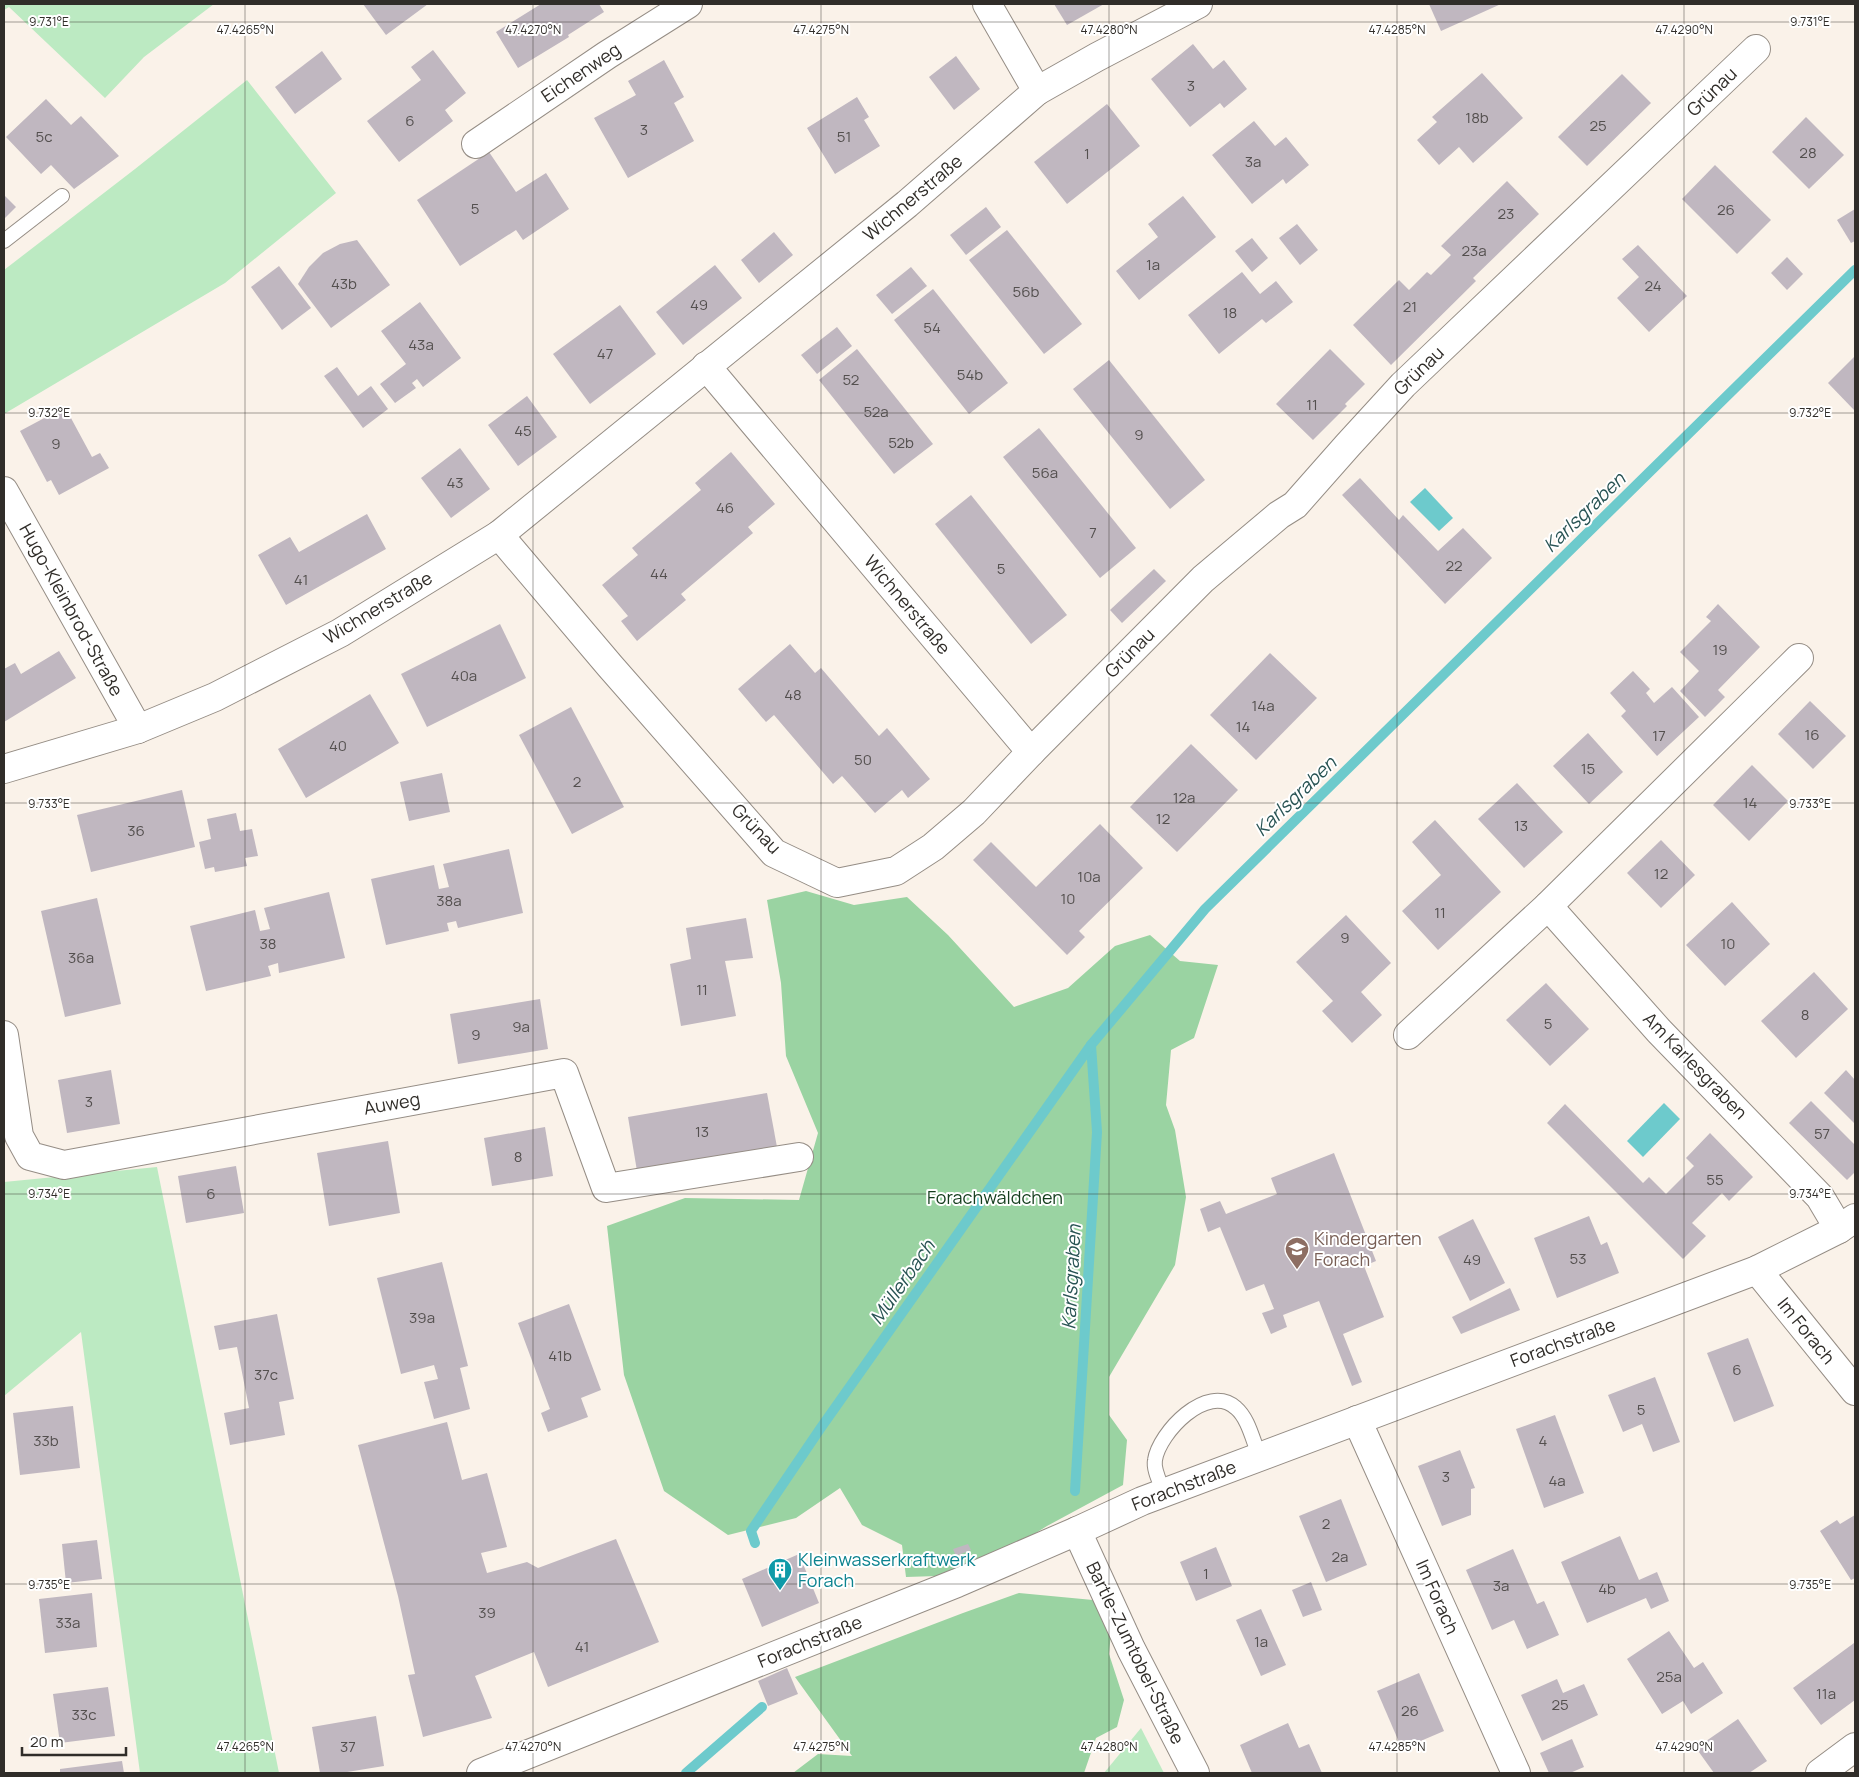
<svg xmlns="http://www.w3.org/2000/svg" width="1859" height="1777" viewBox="0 0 1859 1777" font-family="Manrope,sans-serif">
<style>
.green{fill:#bceac2}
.forest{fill:#9ad3a2}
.water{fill:#6dcacc}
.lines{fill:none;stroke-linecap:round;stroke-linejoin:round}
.stream{stroke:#6dcacc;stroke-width:10}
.building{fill:#c0b7c0}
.lane-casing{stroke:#958d85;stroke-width:16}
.street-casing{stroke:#958d85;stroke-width:30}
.lane{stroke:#fff;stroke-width:14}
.street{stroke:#fff;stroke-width:28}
.ticks{fill:none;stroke:#302d29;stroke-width:1;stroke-opacity:0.45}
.labels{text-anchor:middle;stroke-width:4;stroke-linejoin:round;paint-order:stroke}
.number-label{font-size:15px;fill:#54504f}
.street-label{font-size:18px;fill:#302d29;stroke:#fff}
.park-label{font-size:18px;fill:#133c1c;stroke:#fff}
.education-label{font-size:18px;fill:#785e54;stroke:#fff;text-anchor:start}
.culture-label{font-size:18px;fill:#0d838f;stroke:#fff;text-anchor:start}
.water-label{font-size:19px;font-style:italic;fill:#285353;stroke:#fff}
.ticks-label{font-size:12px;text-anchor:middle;fill:#302d29;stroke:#fff;stroke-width:4;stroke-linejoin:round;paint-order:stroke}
</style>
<rect width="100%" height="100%" fill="#faf2e9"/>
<g class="green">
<path d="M4 4H214L144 57 105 98 9 7 4 10Z"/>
<path d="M247 80 336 193 225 283 4 414V270L135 169Z"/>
<path d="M157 1167 279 1773H140L81 1332 4 1396V1182Z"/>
<path d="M1141 1728 1164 1773H1104Z"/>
</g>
<g class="forest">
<path d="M806 891 854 905 907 897 948 935 1014 1007 1068 988 1115 946 1150 935 1180 961 1218 965 1194 1038 1171 1050 1166 1105 1175 1130 1186 1197 1175 1265 1109 1377V1415L1127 1440 1123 1485 1047 1526 968 1575 906 1577 902 1545 862 1525 840 1488 796 1518 728 1535 664 1491 624 1375 607 1226 685 1198 799 1200 818 1133 786 1056 781 983 767 900Z"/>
<path d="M1019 1593 1093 1600 1111 1633 1109 1654 1124 1700 1117 1727 1096 1738 1084 1773H793L818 1754 852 1756 795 1677 963 1613Z"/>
</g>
<g class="water">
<path d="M1425 488 1453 518 1439 531 1410 502Z"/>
<path d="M1664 1103 1680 1119 1643 1157 1627 1141Z"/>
</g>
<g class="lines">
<g class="stream">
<path d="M1075 1491 1097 1132 1091 1045 1205 909 1855 270"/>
<path d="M755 1543 751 1531 820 1429 1091 1045"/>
<path d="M686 1773 762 1707"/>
</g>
</g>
<g class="building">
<path d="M363 4H428L386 35Z"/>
<path d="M541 4H599L604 12 568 35 569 37 518 68 496 32Z"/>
<path d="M1054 4H1104L1067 25Z"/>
<path d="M1429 4H1501L1441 31Z"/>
<path d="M1193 44 1213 69 1224 60 1247 89 1224 108 1220 103 1190 127 1151 79Z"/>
<path d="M433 50 466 93 445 110 453 121 399 162 367 121 421 80 411 67Z"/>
<path d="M322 51 342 79 295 114 275 87Z"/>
<path d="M956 56 980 89 954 110 929 77Z"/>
<path d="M664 60 684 97 674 103 694 141 628 178 594 118 636 95 628 81Z"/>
<path d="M1482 73 1523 118 1473 163 1459 147 1439 165 1417 140 1437 122 1432 117Z"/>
<path d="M1622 74 1651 103 1587 166 1558 137Z"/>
<path d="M857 97 869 117 864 120 880 146 835 174 807 128Z"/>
<path d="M46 99 71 125 81 116 119 156 74 189 51 165 41 174 6 137Z"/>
<path d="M1107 104 1140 146 1067 204 1034 162Z"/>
<path d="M1806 117 1844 155 1809 189 1772 152Z"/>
<path d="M1254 121 1275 146 1286 137 1309 165 1286 184 1283 179 1252 204 1212 155Z"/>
<path d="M489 152 516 192 546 173 569 209 523 240 516 230 460 266 417 200Z"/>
<path d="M1715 165 1771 220 1737 254 1682 199Z"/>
<path d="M1507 181 1539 214 1473 278 1476 281 1391 365 1353 325 1399 280 1409 290 1427 272 1431 275 1451 255 1441 246Z"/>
<path d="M4 195 16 207 4 219Z"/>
<path d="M1183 196 1216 237 1139 300 1116 271 1158 237 1148 224Z"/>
<path d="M986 207 1001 227 966 255 950 235Z"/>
<path d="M1855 209V241L1851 243 1837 220Z"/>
<path d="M1297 224 1318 250 1300 265 1279 238Z"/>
<path d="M1007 230 1082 324 1044 354 969 260Z"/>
<path d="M774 232 793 255 759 283 741 260Z"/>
<path d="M1252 238 1268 258 1252 272 1235 251Z"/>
<path d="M357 240 390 285 331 328 298 284 309 267 323 253 340 244Z"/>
<path d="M1638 245 1687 296 1649 332 1617 298 1639 277 1622 259Z"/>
<path d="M1787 257 1803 274 1787 290 1771 273Z"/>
<path d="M715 265 742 298 683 345 656 312Z"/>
<path d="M279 266 311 308 282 330 251 287Z"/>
<path d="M911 267 927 286 892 314 876 295Z"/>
<path d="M1242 272 1260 294 1276 281 1293 302 1266 323 1262 319 1219 354 1188 315Z"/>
<path d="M933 289 1008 383 969 414 894 320Z"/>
<path d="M420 302 461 358 423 387 417 379 412 383 416 388 395 403 380 384 406 364 381 331Z"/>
<path d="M620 305 656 354 590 404 553 354Z"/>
<path d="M837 327 852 346 817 374 801 355Z"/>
<path d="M857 349 933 444 894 474 819 380Z"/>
<path d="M1330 349 1365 384 1345 404 1347 406 1313 440 1276 404Z"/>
<path d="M1855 356V411L1828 383Z"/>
<path d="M1109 360 1205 480 1170 509 1073 389Z"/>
<path d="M337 367 358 396 371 386 388 409 363 428 324 376Z"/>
<path d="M527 396 557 437 518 466 488 425Z"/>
<path d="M65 407 92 457 100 453 109 468 59 495 51 480 47 482 20 431Z"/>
<path d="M1039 428 1136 548 1100 578 1003 457Z"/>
<path d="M460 448 490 489 451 518 421 478Z"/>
<path d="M731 452 775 504 748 527 753 533 681 594 686 600 637 641 621 621 628 616 602 585 638 555 632 548 701 490 695 483Z"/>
<path d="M1360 478 1399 520 1403 515 1438 551 1463 528 1492 558 1445 604 1342 495Z"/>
<path d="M971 495 1067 615 1031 644 935 524Z"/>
<path d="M367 514 386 549 286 605 258 555 290 537 299 552Z"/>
<path d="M1154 569 1166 581 1122 623 1110 610Z"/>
<path d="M1718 604 1760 647 1718 690 1725 697 1705 717 1680 691 1699 671 1680 652 1711 621 1706 617Z"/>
<path d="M500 624 526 678 427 727 401 674Z"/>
<path d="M790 644 815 673 821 668 879 736 887 728 930 779 908 798 902 790 875 813 842 776 833 784 774 715 766 722 738 689Z"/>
<path d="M59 651 76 678 4 722V669L15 663 21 674Z"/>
<path d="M1270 653 1317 698 1256 760 1210 715Z"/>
<path d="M1633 671 1650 689 1646 693 1654 703 1672 687 1699 717 1657 756 1621 716 1626 711 1610 693Z"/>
<path d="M370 694 399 743 306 798 278 749Z"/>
<path d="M1810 701 1846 736 1813 769 1778 734Z"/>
<path d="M571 707 624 807 572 834 519 735Z"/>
<path d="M1588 733 1623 772 1589 804 1553 766Z"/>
<path d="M1191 744 1238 790 1177 852 1130 807Z"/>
<path d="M1752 765 1788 801 1749 841 1713 805Z"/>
<path d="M442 773 450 812 409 821 400 782Z"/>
<path d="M1517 783 1563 832 1524 868 1478 819Z"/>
<path d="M182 790 195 847 91 872 77 815Z"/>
<path d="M236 813 240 831 252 829 258 856 245 858 247 866 215 872 214 867 205 869 199 842 211 839 207 819Z"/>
<path d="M1435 820 1501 892 1438 950 1402 911 1441 875 1412 842Z"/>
<path d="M1100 824 1143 868 1079 931 1085 937 1067 955 973 860 991 842 1036 887Z"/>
<path d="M1661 840 1695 875 1661 908 1627 873Z"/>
<path d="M509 849 523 913 458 928 456 921 447 923 449 931 386 945 371 879 434 865 439 889 449 887 443 864Z"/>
<path d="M329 892 345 958 279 973 278 963 268 966 271 976 206 991 190 926 255 910 260 931 270 929 264 908Z"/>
<path d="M97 898 121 1004 65 1017 41 911Z"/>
<path d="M1732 902 1770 944 1725 986 1686 945Z"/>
<path d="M1346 915 1391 963 1361 992 1382 1015 1352 1043 1322 1011 1333 1001 1296 962Z"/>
<path d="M746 918 753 958 725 961 736 1016 681 1026 670 964 691 959 686 928Z"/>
<path d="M1814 972 1848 1009 1796 1058 1761 1021Z"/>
<path d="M1546 983 1589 1029 1550 1066 1506 1020Z"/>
<path d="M540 999 548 1049 458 1064 450 1014Z"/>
<path d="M111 1070 120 1124 67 1133 58 1080Z"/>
<path d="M1846 1070 1855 1080V1124L1824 1093Z"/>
<path d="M767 1093 777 1147 637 1171 628 1117Z"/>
<path d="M1811 1101 1855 1145V1172L1847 1180 1789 1123Z"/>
<path d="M1565 1104 1643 1183 1649 1177 1666 1194 1694 1166 1686 1158 1710 1133 1753 1177 1729 1201 1722 1193 1692 1223 1706 1236 1683 1259 1547 1123Z"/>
<path d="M545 1127 553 1176 492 1186 484 1138Z"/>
<path d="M388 1141 400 1213 329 1226 317 1153Z"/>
<path d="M1334 1153 1376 1261 1364 1266 1384 1317 1343 1334 1362 1382 1352 1386 1319 1301 1283 1315 1287 1327 1271 1334 1262 1313 1274 1309 1264 1284 1246 1291 1220 1227 1208 1232 1200 1209 1220 1201 1226 1214 1277 1194 1271 1178Z"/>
<path d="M236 1166 244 1213 186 1223 178 1176Z"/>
<path d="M1589 1216 1601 1245 1607 1242 1619 1273 1557 1298 1534 1238Z"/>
<path d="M1473 1219 1505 1283 1470 1301 1438 1237Z"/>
<path d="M442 1262 468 1366 460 1368 470 1409 434 1419 424 1382 438 1379 434 1365 401 1374 377 1278Z"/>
<path d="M1510 1288 1520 1310 1461 1334 1452 1317Z"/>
<path d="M569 1304 601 1390 581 1398 588 1417 548 1432 541 1413 550 1409 518 1323Z"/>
<path d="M277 1314 294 1399 279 1402 285 1435 230 1445 224 1413 249 1408 237 1347 219 1350 214 1326Z"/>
<path d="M1748 1338 1774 1406 1734 1422 1707 1353Z"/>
<path d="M1655 1377 1680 1442 1653 1452 1642 1424 1623 1432 1608 1395Z"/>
<path d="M73 1406 80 1468 20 1475 13 1413Z"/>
<path d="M1555 1415 1584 1493 1544 1508 1516 1429Z"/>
<path d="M447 1422 462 1480 487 1473 507 1547 481 1553 487 1573 527 1562 538 1568 616 1539 659 1642 548 1687 534 1652 475 1676 492 1718 423 1737 408 1675 415 1674 398 1596 358 1445Z"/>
<path d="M1460 1450 1475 1488 1471 1489V1515L1442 1526 1418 1466Z"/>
<path d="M1341 1499 1367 1565 1326 1582 1299 1516Z"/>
<path d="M1855 1515V1578L1851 1580 1820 1531 1837 1520 1840 1524Z"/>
<path d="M1620 1536 1639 1580 1657 1572 1669 1601 1651 1609 1646 1598 1587 1623 1561 1562Z"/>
<path d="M97 1540 102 1579 66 1583 62 1544Z"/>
<path d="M968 1544 971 1550 956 1556 953 1549Z"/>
<path d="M1216 1547 1232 1586 1196 1601 1180 1562Z"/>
<path d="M1513 1549 1537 1604 1544 1601 1559 1635 1527 1649 1514 1620 1492 1630 1466 1570Z"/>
<path d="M799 1554 819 1603 762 1627 742 1579Z"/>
<path d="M1311 1582 1322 1610 1303 1617 1292 1590Z"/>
<path d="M92 1593 97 1647 45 1653 39 1599Z"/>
<path d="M1261 1609 1286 1665 1261 1676 1236 1620Z"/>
<path d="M1669 1631 1694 1668 1703 1662 1723 1693 1691 1714 1683 1701 1662 1714 1627 1659Z"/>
<path d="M1854 1643 1855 1646V1700L1821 1725 1793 1688Z"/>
<path d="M787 1668 798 1694 768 1706 758 1681Z"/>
<path d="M1419 1673 1444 1731 1402 1749 1377 1691Z"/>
<path d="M1557 1679 1563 1693 1584 1684 1598 1715 1542 1741 1521 1695Z"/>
<path d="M108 1687 115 1736 60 1743 53 1694Z"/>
<path d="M376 1716 384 1766 341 1773H320L312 1727Z"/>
<path d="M1738 1719 1767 1761 1749 1773H1714L1696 1748Z"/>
<path d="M1288 1723 1299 1748 1309 1744 1322 1773H1252L1240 1745Z"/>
<path d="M1572 1739 1584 1767 1570 1773H1549L1540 1753Z"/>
<path d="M122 1761 124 1773H60V1769Z"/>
</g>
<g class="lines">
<defs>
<g id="lane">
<path d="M4 241 62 196"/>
<path d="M1164 1493C1161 1484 1153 1470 1155 1460 1159 1433 1207 1382 1236 1408 1249 1419 1253 1442 1260 1457"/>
</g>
<g id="street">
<path d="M1037 91 1097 57 1198 4"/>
<path d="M476 144 607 55 688 4"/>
<path d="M706 366 1031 752"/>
<path d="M4 491 138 729"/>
<path d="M499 535 610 666 774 853 837 883 896 871 933 847 974 812 1031 752 1203 579 1279 515 1295 505 1348 445 1403 385 1756 49"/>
<path d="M1799 658 1548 906 1659 1031 1820 1197 1839 1229"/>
<path d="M4 769 138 729 215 697 340 633 499 535 907 204 1037 91 987 4"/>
<path d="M4 1035 19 1136 30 1156 64 1165 564 1073 606 1188 799 1157"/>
<path d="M1408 1035 1548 906"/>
<path d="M1757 1270 1855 1391"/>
<path d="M1357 1420 1516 1773"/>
<path d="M1077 1531 1131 1649 1195 1773"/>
<path d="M481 1773 957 1583 1077 1531 1142 1501 1757 1270 1839 1229 1855 1218"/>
<path d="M1820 1773 1855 1747"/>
</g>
</defs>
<use href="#lane" class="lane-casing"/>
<use href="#street" class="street-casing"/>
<use href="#lane" class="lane"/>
<use href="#street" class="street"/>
</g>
<path class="ticks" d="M245 4V1773M533 4V1773M821 4V1773M1109 4V1773M1397 4V1773M1684 4V1773M4 22H1855M4 413H1855M4 803H1855M4 1194H1855M4 1584H1855"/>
<defs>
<symbol id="school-pin" viewBox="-11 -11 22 30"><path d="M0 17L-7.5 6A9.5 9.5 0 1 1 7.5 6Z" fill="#8d6e63" stroke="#fff"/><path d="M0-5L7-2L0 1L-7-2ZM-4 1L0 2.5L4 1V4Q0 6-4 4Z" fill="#fff"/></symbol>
<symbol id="building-pin" viewBox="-11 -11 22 30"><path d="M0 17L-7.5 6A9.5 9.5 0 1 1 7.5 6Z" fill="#0f9aa8" stroke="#fff"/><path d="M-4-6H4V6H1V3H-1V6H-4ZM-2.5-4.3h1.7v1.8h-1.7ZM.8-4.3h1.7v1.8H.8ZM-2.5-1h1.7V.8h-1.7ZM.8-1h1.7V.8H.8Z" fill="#fff"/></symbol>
</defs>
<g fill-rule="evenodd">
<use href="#school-pin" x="1283" y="1235" width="28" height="38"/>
<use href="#building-pin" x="766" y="1556" width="28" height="38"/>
</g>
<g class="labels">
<g class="number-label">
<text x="1191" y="91">3</text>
<text x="1477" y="123">18b</text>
<text x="410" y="126">6</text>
<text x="1598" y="131">25</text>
<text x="644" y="135">3</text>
<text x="44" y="142">5c</text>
<text x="844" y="142">51</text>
<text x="1808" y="158">28</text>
<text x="1087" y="159">1</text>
<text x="1253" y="167">3a</text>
<text x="475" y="214">5</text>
<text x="1726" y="215">26</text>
<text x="1506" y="219">23</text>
<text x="1474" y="256">23a</text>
<text x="1153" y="270">1a</text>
<text x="344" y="289">43b</text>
<text x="1653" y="291">24</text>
<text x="1026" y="297">56b</text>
<text x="699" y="310">49</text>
<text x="1410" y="312">21</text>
<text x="1230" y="318">18</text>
<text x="932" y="333">54</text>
<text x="421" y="350">43a</text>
<text x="605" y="359">47</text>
<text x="970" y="380">54b</text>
<text x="851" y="385">52</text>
<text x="1312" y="410">11</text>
<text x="876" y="417">52a</text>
<text x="523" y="436">45</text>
<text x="1139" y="440">9</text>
<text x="901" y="448">52b</text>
<text x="56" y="449">9</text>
<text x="1045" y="478">56a</text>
<text x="455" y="488">43</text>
<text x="725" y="513">46</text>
<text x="1093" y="538">7</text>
<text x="1454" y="571">22</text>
<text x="1001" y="574">5</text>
<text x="659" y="579">44</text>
<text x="301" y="585">41</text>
<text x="1720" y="655">19</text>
<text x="464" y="681">40a</text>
<text x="793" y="700">48</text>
<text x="1263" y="711">14a</text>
<text x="1243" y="732">14</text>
<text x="1812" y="740">16</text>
<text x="1659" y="741">17</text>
<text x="338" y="751">40</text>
<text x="863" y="765">50</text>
<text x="1588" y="774">15</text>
<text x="577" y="787">2</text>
<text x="1184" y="803">12a</text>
<text x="1750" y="808">14</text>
<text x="1163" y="824">12</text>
<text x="1521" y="831">13</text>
<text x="136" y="836">36</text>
<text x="1661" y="879">12</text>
<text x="1089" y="882">10a</text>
<text x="1068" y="904">10</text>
<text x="449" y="906">38a</text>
<text x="1440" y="918">11</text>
<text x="1345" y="943">9</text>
<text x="268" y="949">38</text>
<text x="1728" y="949">10</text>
<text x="81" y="963">36a</text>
<text x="702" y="995">11</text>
<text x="1805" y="1020">8</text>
<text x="1548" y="1029">5</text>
<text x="521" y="1032">9a</text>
<text x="476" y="1040">9</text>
<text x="89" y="1107">3</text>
<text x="702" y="1137">13</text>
<text x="1822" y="1139">57</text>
<text x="518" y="1162">8</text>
<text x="1715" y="1185">55</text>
<text x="211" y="1199">6</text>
<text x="1578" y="1264">53</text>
<text x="1472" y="1265">49</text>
<text x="422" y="1323">39a</text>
<text x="560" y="1361">41b</text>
<text x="1737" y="1375">6</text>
<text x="266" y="1380">37c</text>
<text x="1641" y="1415">5</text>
<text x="46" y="1446">33b</text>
<text x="1543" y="1446">4</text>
<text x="1446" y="1482">3</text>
<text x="1557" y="1486">4a</text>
<text x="1326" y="1529">2</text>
<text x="1340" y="1562">2a</text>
<text x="1206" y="1579">1</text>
<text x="1501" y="1591">3a</text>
<text x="1607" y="1594">4b</text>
<text x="487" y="1618">39</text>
<text x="68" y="1628">33a</text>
<text x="1261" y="1647">1a</text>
<text x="582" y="1652">41</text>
<text x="1669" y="1682">25a</text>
<text x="1826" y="1699">11a</text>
<text x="1560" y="1710">25</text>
<text x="1410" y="1716">26</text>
<text x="84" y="1720">33c</text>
<text x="348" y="1752">37</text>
</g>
<g class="street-label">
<text transform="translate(581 73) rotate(-34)" y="6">Eichenweg</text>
<text transform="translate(1712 92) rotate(-44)" y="6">Grünau</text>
<text transform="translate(913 198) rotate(-40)" y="6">Wichnerstraße</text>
<text transform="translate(1419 371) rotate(-44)" y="6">Grünau</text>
<text transform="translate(907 605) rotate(50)" y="6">Wichnerstraße</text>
<text transform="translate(378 608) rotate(-31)" y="6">Wichnerstraße</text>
<text transform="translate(71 610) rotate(61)" y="6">Hugo-Kleinbrod-Straße</text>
<text transform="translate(1130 653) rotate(-45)" y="6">Grünau</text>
<text transform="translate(756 829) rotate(46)" y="6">Grünau</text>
<text transform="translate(1695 1066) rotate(46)" y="6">Am Karlesgraben</text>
<text transform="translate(392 1104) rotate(-10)" y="6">Auweg</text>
<text transform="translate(1806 1331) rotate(51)" y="6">Im Forach</text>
<text transform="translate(1563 1343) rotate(-20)" y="6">Forachstraße</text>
<text transform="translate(1184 1486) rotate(-21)" y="6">Forachstraße</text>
<text transform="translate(1437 1597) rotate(66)" y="6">Im Forach</text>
<text transform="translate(810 1642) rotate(-22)" y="6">Forachstraße</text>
<text transform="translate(1135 1653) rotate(64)" y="6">Bartle-Zumtobel-Straße</text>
</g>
<g class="park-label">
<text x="995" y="1204">Forachwäldchen</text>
</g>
<g class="education-label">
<text x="1314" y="1245">Kindergarten<tspan x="1314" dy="21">Forach</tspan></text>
</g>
<g class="culture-label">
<text x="798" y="1566">Kleinwasserkraftwerk<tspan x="798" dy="21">Forach</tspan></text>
</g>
<g class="water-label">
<text transform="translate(1584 512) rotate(-44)" y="7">Karlsgraben</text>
<text transform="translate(1295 796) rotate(-44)" y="7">Karlsgraben</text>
<text transform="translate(1071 1277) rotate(-87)" y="7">Karlsgraben</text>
<text transform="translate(902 1282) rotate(-55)" y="7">Müllerbach</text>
</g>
</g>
<g class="ticks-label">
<text x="1810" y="26">9.731°E</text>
<text x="49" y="26">9.731°E</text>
<text x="245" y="34">47.4265°N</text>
<text x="533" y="34">47.4270°N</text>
<text x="821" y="34">47.4275°N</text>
<text x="1109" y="34">47.4280°N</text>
<text x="1397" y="34">47.4285°N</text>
<text x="1684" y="34">47.4290°N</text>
<text x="1810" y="417">9.732°E</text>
<text x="49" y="417">9.732°E</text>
<text x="1810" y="808">9.733°E</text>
<text x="49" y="808">9.733°E</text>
<text x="1810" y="1198">9.734°E</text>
<text x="49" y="1198">9.734°E</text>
<text x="49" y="1589">9.735°E</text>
<text x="1810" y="1589">9.735°E</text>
<text x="245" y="1751">47.4265°N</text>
<text x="533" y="1751">47.4270°N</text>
<text x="821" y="1751">47.4275°N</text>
<text x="1109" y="1751">47.4280°N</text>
<text x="1397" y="1751">47.4285°N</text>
<text x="1684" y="1751">47.4290°N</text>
</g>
<rect width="1859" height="1777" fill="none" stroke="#302d29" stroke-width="10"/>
<path d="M22 1747v8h104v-8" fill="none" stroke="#302d29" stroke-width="2.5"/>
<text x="30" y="1747" font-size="15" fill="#302d29" stroke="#ffffff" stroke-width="4" paint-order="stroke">20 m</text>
</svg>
